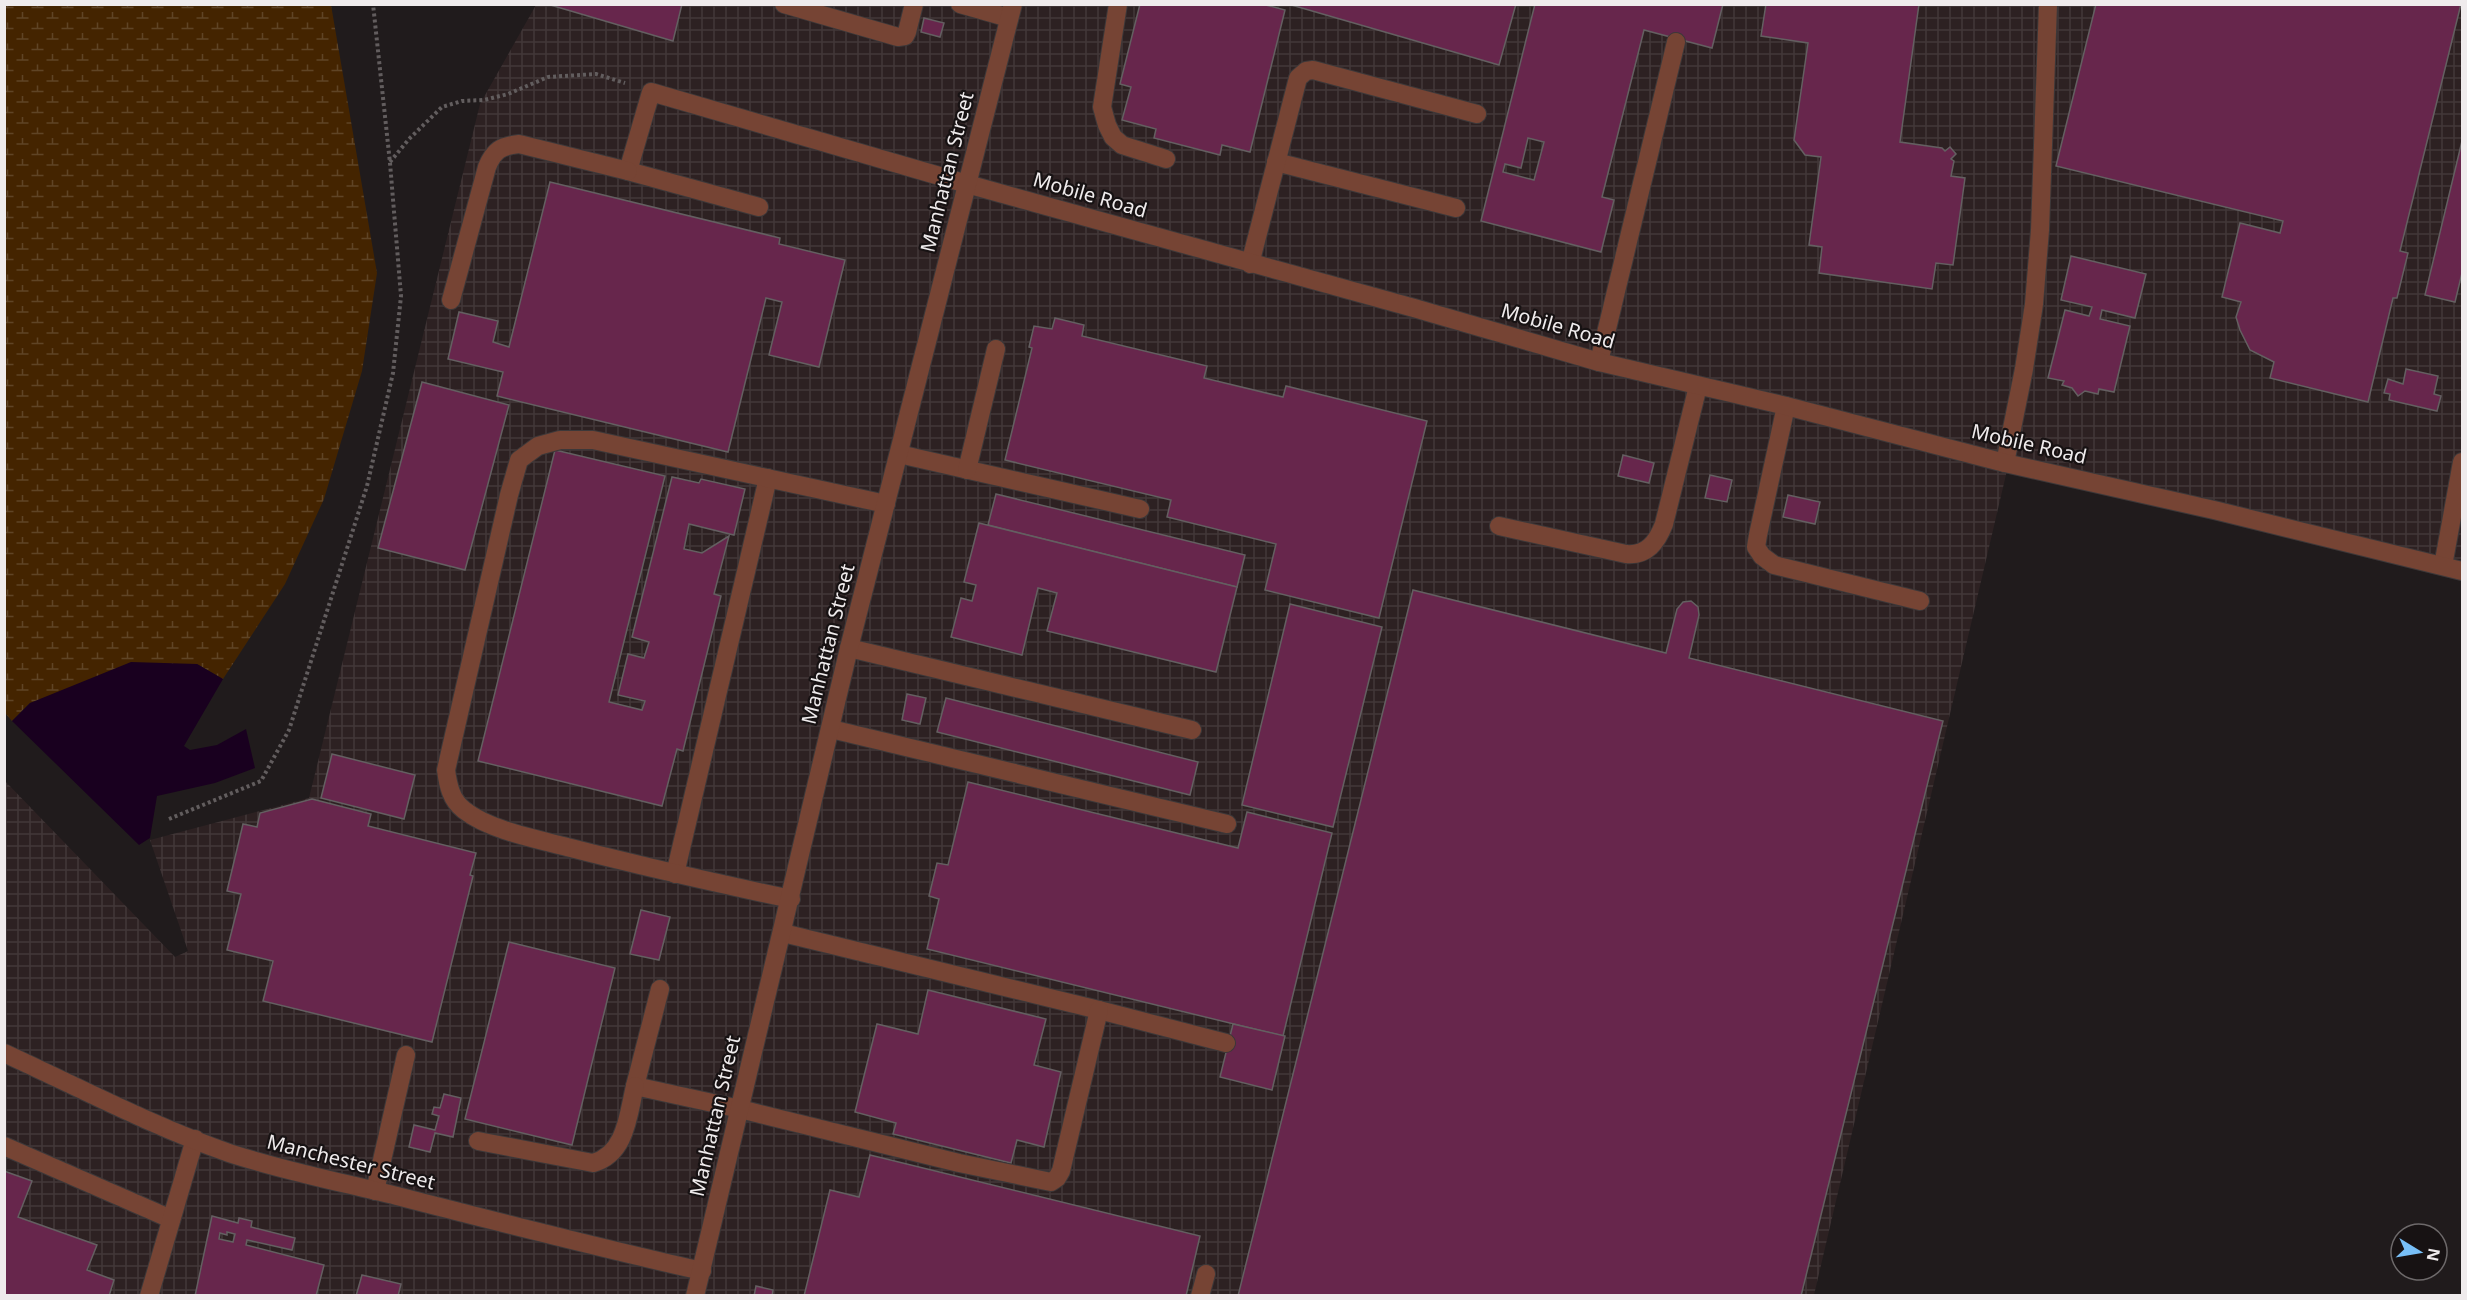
<svg xmlns="http://www.w3.org/2000/svg" width="2467" height="1300" viewBox="0 0 2467 1300" font-family="'Noto Sans',sans-serif">
<style>
.industrial{fill:url(#industrial-grid)}
.wetland{fill:url(#wetland-marsh)}
.water{fill:#19001f}
.building{fill:#67264c;stroke:#645f61;stroke-width:1.5;fill-rule:evenodd}
.lines{fill:none;stroke-linecap:round;stroke-linejoin:round}
.service-casing{stroke:#3d3839;stroke-width:20}
.minor-casing{stroke:#3d3839;stroke-width:20}
.path{stroke:#625d5e;stroke-width:4;stroke-dasharray:3 3;stroke-linecap:butt}
.service{stroke:#764434;stroke-width:18}
.minor{stroke:#764434;stroke-width:18}
.labels{text-anchor:middle;stroke-width:4.5;stroke-linejoin:round;paint-order:stroke}
.street-label{font-size:20px;fill:#efebec;stroke:#171213}
</style>
<defs>
<pattern id="industrial-grid" width="8" height="8" patternUnits="userSpaceOnUse" patternTransform="scale(1.5)"><rect width="8" height="8" fill="#2d2122"/><path d="M0 4h8M4 0v8" fill="none" stroke="#423738"/></pattern>
<pattern id="wetland-marsh" width="20" height="14" patternUnits="userSpaceOnUse" patternTransform="scale(1.5)"><rect width="20" height="14" fill="#442400"/><path d="M1 5h8M5 5V1M11 12h8M15 12V8" fill="none" stroke="#5f4425"/></pattern>
</defs>
<rect width="100%" height="100%" fill="#201b1c"/>
<path class="industrial" d="M536 5H2462V581L2008 466 1814 1295H5L4 780 175 957 188 951 150 840 309 798 480 104Z"/>
<path class="wetland" d="M5 5H331L377 273 362 371 324 499 285 584 223 679 197 664 30 703 12 721 5 713Z"/>
<path class="water" d="M131 662 197 664 223 679 184 746 190 750 217 745 246 729 255 768 215 783 157 796 150 838 139 845 12 721 30 703Z"/>
<g class="building">
<path d="M547 4H682L673 41Z"/>
<path d="M1140 4H1262L1285 10 1250 152 1222 145 1220 155 1154 138 1156 129 1122 120 1131 87 1120 84Z"/>
<path d="M1288 4H1516L1499 65Z"/>
<path d="M1535 4H1723L1712 48 1644 30 1602 197 1614 200 1601 252 1481 221ZM1528 138 1544 142 1534 180 1503 172 1505 164 1521 168Z"/>
<path d="M1766 4H1919L1900 142 1942 148 1945 151 1950 147 1956 154 1951 159 1954 161 1951 176 1965 178 1953 265 1936 263 1932 289 1819 273 1822 247 1809 245 1821 157 1805 155 1794 140 1808 43 1761 36Z"/>
<path d="M2096 4H2461L2400 251 2408 253 2397 298H2393L2368 402 2270 378 2274 362 2250 350 2240 330 2236 317 2241 302 2222 297 2240 223 2280 233 2283 221 2056 166Z"/>
<path d="M924 18 944 23 940 37 921 32Z"/>
<path d="M2462 141V273L2455 302 2425 295Z"/>
<path d="M550 182 780 238 779 244 845 260 819 367 769 355 782 302 766 298 728 452 497 396 503 372 448 359 459 312 498 321 493 342 509 347Z"/>
<path d="M2071 256 2146 274 2135 318 2102 310 2100 319 2130 326 2114 392 2099 389 2098 394 2085 391 2078 396 2072 388 2062 385 2064 381 2048 378 2065 310 2089 316 2092 307 2061 300Z"/>
<path d="M1055 318 1084 325 1082 336 1207 366 1204 378 1283 397 1286 386 1427 421 1379 618 1265 590 1276 544 1167 517 1171 500 1005 460 1032 348 1029 347 1034 326 1052 329Z"/>
<path d="M2406 369 2438 376 2434 394 2441 396 2437 411 2389 400 2390 394 2384 393 2388 379 2403 384Z"/>
<path d="M422 382 509 405 465 570 378 548Z"/>
<path d="M555 450 665 476 609 702 642 710 645 701 618 695 628 654 644 658 649 642 632 637 672 477 699 483 701 479 745 489 734 535 689 524 684 549 702 553 729 536 714 594 721 596 683 751 677 749 662 806 478 761Z"/>
<path d="M1623 455 1654 463 1649 483 1618 476Z"/>
<path d="M1710 475 1732 480 1727 502 1705 498Z"/>
<path d="M996 494 1245 555 1237 587 988 525Z"/>
<path d="M1788 495 1820 502 1815 524 1783 517Z"/>
<path d="M979 523 1237 587 1216 672 1047 631 1057 593 1038 588 1022 655 951 637 961 598 972 601 976 585 964 582Z"/>
<path d="M1413 590 1666 653 1677 609 1683 602 1691 601 1698 607 1699 615 1689 658 1943 721 1801 1296H1238Z"/>
<path d="M1290 604 1382 627 1333 827 1242 805Z"/>
<path d="M907 694 926 698 920 724 902 720Z"/>
<path d="M946 698 1198 762 1190 795 937 732Z"/>
<path d="M332 754 415 775 404 819 321 798Z"/>
<path d="M968 782 1238 848 1247 812 1332 833 1283 1036 927 949 939 899 929 896 937 863 948 865Z"/>
<path d="M312 799 371 814 368 826 476 853 470 875 473 876 432 1042 263 1001 273 961 227 950 241 894 227 891 243 824 257 827 260 813Z"/>
<path d="M641 910 670 917 659 960 630 954Z"/>
<path d="M509 942 615 968 572 1145 465 1119Z"/>
<path d="M928 990 1046 1019 1034 1065 1061 1072 1044 1147 1017 1140 1011 1163 893 1134 896 1123 855 1112 877 1024 918 1034Z"/>
<path d="M1233 1024 1285 1036 1272 1090 1220 1077Z"/>
<path d="M444 1094 461 1098 453 1137 435 1133 430 1152 409 1147 414 1125 435 1130 439 1116 432 1114 434 1107 440 1108Z"/>
<path d="M870 1155 1200 1236 1186 1296H804L830 1190 859 1197Z"/>
<path d="M4 1171 32 1181 18 1217 97 1245 87 1270 114 1280 109 1296H4Z"/>
<path d="M212 1216 238 1223 239 1218 252 1221 251 1227 295 1238 292 1250 247 1240 246 1245 324 1265 316 1296H195ZM227 1232 235 1234 233 1242 219 1239 220 1233 227 1235Z"/>
<path d="M362 1275 401 1284 398 1296H356Z"/>
<path d="M756 1286 773 1290 772 1296H754Z"/>
</g>
<g class="lines">
<defs>
<g id="service">
<path d="M784 4 898 37 905 36 907 32 914 4"/>
<path d="M960 4 1009 18"/>
<path d="M1118 4 1102 107 1107 125 1113 137 1122 145 1166 159"/>
<path d="M1276 162 1456 208"/>
<path d="M759 207 628 171 651 92 967 184"/>
<path d="M1250 264 1298 78 1306 71 1313 70 1477 114"/>
<path d="M451 300 487 167C494 150 501 146 519 144L628 171"/>
<path d="M1599 362 1676 42"/>
<path d="M1786 406 1758 535 1756 547 1762 556 1774 565 1920 601"/>
<path d="M899 454 1140 509"/>
<path d="M2005 463 2024 369 2034 304 2040 230 2048 4"/>
<path d="M967 470 996 349"/>
<path d="M1499 526 1626 554C1647 556 1657 542 1664 524L1698 386"/>
<path d="M2443 566 2462 462"/>
<path d="M849 648 1192 730"/>
<path d="M831 729 1227 824"/>
<path d="M675 874 768 478"/>
<path d="M791 899C716 883 641 866 567 847 536 839 489 830 464 810 451 800 448 785 446 770L509 495 519 460 538 446 560 440H593L886 504"/>
<path d="M783 933 1099 1010 1226 1043"/>
<path d="M660 989 635 1086 740 1109 959 1163 1051 1182 1057 1178 1061 1171 1099 1010"/>
<path d="M478 1141 593 1163C626 1154 628 1115 635 1086"/>
<path d="M4 1146 171 1219"/>
<path d="M375 1191 406 1055"/>
<path d="M149 1296 195 1139"/>
<path d="M1200 1296 1206 1274"/>
</g>
<g id="minor">
<path d="M967 184 1414 308 1599 362 1786 406 2005 463 2214 510 2462 571"/>
<path d="M4 1053C78 1087 152 1126 229 1153 284 1171 340 1182 397 1196 498 1222 600 1248 702 1271"/>
<path d="M695 1296 849 648 1013 4"/>
</g>
</defs>
<use href="#service" class="service-casing"/>
<use href="#minor" class="minor-casing"/>
<g class="path">
<path d="M390 162 409 139 442 107 462 101 484 100 508 94 548 77 596 74 625 83"/>
<path d="M169 819 261 781 289 730 367 486 393 373 401 296 390 163 373 4"/>
</g>
<use href="#service" class="service"/>
<use href="#minor" class="minor"/>
</g>
<g class="labels">
<g class="street-label">
<text transform="translate(947 172) rotate(-76)" y="7">Manhattan Street</text>
<text transform="translate(1090 195) rotate(16)" y="7">Mobile Road</text>
<text transform="translate(1558 326) rotate(16)" y="7">Mobile Road</text>
<text transform="translate(2029 444) rotate(13)" y="7">Mobile Road</text>
<text transform="translate(828 644) rotate(-76)" y="7">Manhattan Street</text>
<text transform="translate(715 1116) rotate(-77)" y="7">Manhattan Street</text>
<text transform="translate(351 1162) rotate(14)" y="7">Manchester Street</text>
</g>
</g>
<rect width="2467" height="1300" fill="none" stroke="#efebec" stroke-width="12"/>
<g transform="translate(2419 1252) rotate(101)"><circle r="28" fill="#171213" stroke="#6d696a" stroke-width="1.5"/>
<path d="M0-4.5L10 22L0 15L-10 22Z" fill="#78bff7"/>
<text y="-9" font-size="16" font-weight="bold" text-anchor="middle" fill="#efebec">N</text>
</g>
</svg>
